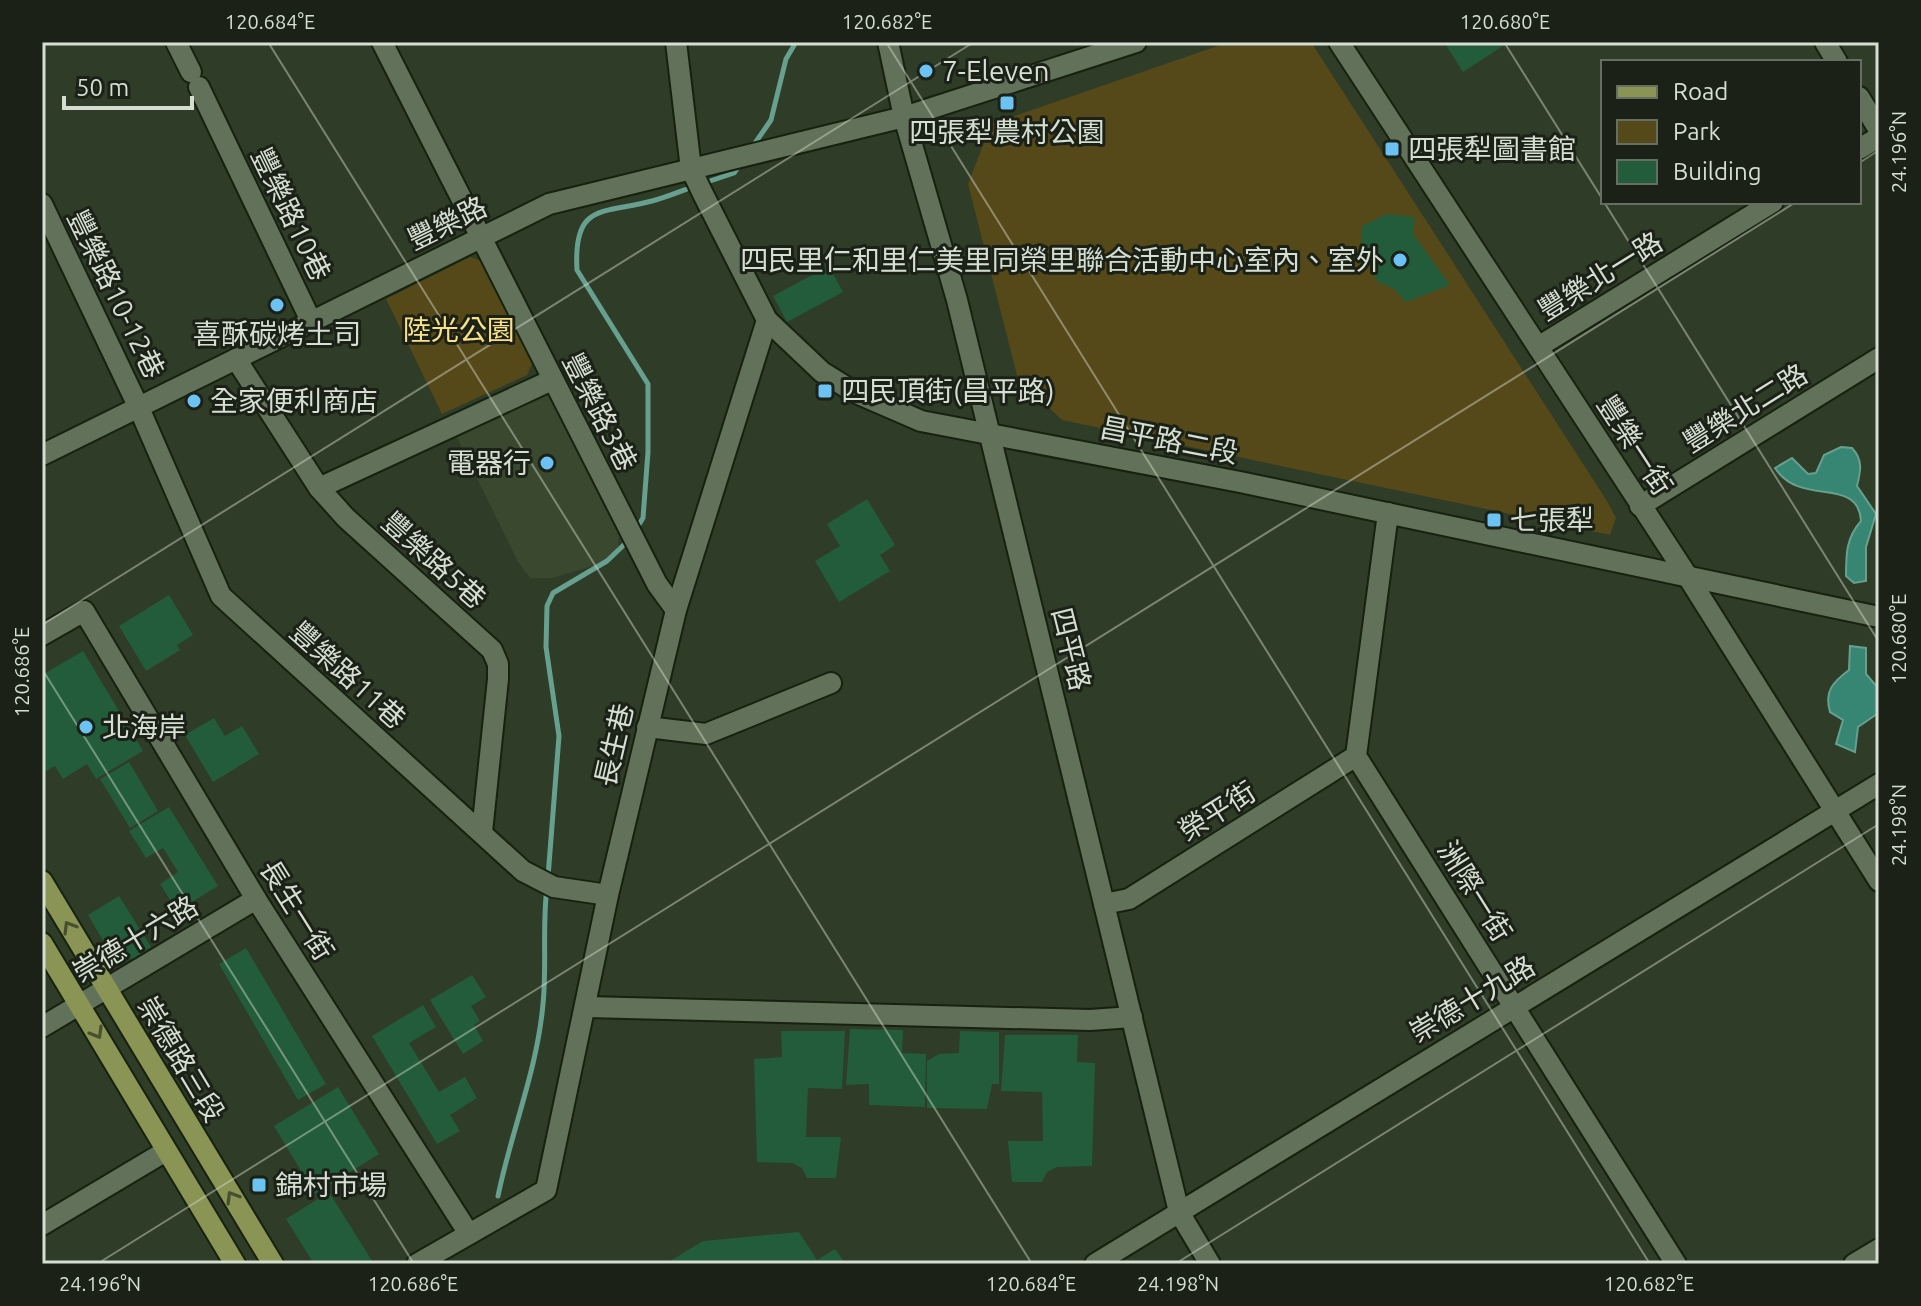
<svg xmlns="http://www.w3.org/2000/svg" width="1921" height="1306" viewBox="0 0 1921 1306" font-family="Ubuntu,'Noto Sans TC',sans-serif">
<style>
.built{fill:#39482f}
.green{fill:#554819}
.water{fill:#378673;stroke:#67a08f;stroke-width:2}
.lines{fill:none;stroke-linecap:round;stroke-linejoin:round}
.stream{stroke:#67a08f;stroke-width:5}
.building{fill:#235c3a}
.minor-casing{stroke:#16220f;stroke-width:24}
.major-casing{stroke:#16220f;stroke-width:24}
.minor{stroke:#62715a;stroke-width:20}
.major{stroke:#899455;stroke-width:20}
.oneway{stroke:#474f30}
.ticks{fill:none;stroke:#d6ded1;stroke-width:2;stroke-opacity:0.45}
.poi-dot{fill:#6cc2f3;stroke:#1b2117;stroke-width:3}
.labels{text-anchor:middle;stroke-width:6;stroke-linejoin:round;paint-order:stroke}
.poi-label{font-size:28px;fill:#d6ded1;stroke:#1b2117;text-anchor:start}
.street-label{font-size:28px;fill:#d6ded1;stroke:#1b2117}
.park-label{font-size:28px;fill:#fae086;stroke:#1b2117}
.neatline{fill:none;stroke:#d6ded1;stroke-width:3}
.ticks-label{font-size:20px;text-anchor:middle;fill:#d6ded1}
</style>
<rect width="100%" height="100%" fill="#2f3c27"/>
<path class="built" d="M548 394 619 535 618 546 612 556 599 564 552 578H530L518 562 454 431Z"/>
<g class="green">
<path d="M1229 42H1311L1607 501 1616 518 1610 535 1062 420 1018 379 968 184 991 124Z"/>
<path d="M470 257 482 261 533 362 527 375 442 414 386 299Z"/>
</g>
<g class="water">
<path d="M1841 447 1852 448C1863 460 1861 470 1857 486L1876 514 1866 547V581L1854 583 1846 576C1846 554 1846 538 1861 521 1858 475 1801 508 1775 468L1792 458 1808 474 1816 473 1824 455Z"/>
<path d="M1850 646 1866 648V674L1879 689 1877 714 1858 727 1855 752 1836 744 1843 720 1830 712C1824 691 1833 682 1849 670Z"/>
</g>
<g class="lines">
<g class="stream">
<path d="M753 146 771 120 786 59 796 42"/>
<path d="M704 183 734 173 740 164"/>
<path d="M635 531 643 518 648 452V384L577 270C573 202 603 214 652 201 667 197 681 191 695 186"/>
<path d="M548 877 559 736 546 647 547 606 553 593 607 561 630 539"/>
<path d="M498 1196C511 1132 537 1071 543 1004 547 965 542 927 547 887"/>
</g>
</g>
<g class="building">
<path d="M1444 42H1509L1463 72Z"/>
<path d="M1387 214 1415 217 1413 234 1450 285 1406 302 1394 289 1378 282 1369 267 1371 261 1361 251 1362 226Z"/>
<path d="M829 266 843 292 787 322 773 296Z"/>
<path d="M867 499 895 545 880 555 890 571 839 602 815 561 840 546 827 524Z"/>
<path d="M169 595 193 635 177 645 180 650 146 671 119 626Z"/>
<path d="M83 651 143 751 96 779 87 764 63 779 55 766 42 773V675Z"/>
<path d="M214 718 225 736 242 726 259 754 213 782 185 735Z"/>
<path d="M129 762 158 811 130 828 100 779Z"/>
<path d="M169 807 218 886 177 911 160 884 178 872 163 848 146 858 129 831Z"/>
<path d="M119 896 151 947 133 959 111 954 88 915Z"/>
<path d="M246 948 326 1084 298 1100 219 964Z"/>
<path d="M472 975 486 997 471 1006 480 1021 474 1025 483 1041 463 1054 430 1000Z"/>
<path d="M423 1005 436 1027 409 1043 439 1092 465 1077 477 1098 450 1115 460 1131 437 1144 372 1036Z"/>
<path d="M850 1029 903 1030 902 1053 926 1054 925 1107 869 1105V1084L846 1085Z"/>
<path d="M781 1031H845L842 1089 808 1088 806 1137H841L836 1178H807L802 1168 792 1163 757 1162 754 1059 782 1057Z"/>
<path d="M960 1031 999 1032V1084H992L987 1109 927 1108V1061L939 1054 959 1053Z"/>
<path d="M1005 1035H1078L1077 1062 1095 1063 1092 1166 1057 1167 1047 1172 1042 1182H1012L1008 1141H1043L1042 1092 1001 1091Z"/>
<path d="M338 1087 379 1154 315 1194 274 1126Z"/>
<path d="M329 1192 374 1264H314L286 1219Z"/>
<path d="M799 1232 817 1260 835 1249 846 1264H665L703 1241Z"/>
</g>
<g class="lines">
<defs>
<g id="minor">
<path d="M176 42 191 72"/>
<path d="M382 42 657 584 676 610"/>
<path d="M676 42 691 169 703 194 767 320 822 372 854 392 921 421 1240 482 1879 617"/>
<path d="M888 42 904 117 957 300 1179 1212 1210 1264"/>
<path d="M1339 42 1688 577 1879 881"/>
<path d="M1825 42 1837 62"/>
<path d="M199 87 311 321"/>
<path d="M1859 97 1879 130"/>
<path d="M1859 149 1879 137"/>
<path d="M42 204 139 408 221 596 523 871 554 887 608 895"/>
<path d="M1538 347 1773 202"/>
<path d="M236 359 319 488 346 518 492 650 498 664V679L482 832"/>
<path d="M42 455 549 204 904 117 1136 42"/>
<path d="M319 488 552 380"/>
<path d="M1640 506 1879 358"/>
<path d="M1388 513 1356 756 1676 1264"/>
<path d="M42 635 84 611 256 899 469 1234"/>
<path d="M647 727 706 734 831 683"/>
<path d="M1104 904 1129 899 1356 756"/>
<path d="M587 1007 1090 1020 1132 1017"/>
<path d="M42 1027 256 899"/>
<path d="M42 1225 166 1151"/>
<path d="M417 1264 546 1190 608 895 676 610 767 320"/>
<path d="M1095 1264 1879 784"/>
<path d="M1854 1264 1879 1249"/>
</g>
<g id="major">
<path d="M42 881 273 1264"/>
<path d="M42 943 235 1264"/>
</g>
</defs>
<use href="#minor" class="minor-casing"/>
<use href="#major" class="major-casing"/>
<use href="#minor" class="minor"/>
<use href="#major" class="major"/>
</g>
<defs><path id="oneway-chevron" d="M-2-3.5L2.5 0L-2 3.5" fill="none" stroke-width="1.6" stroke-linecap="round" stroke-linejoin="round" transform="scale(2)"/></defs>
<g class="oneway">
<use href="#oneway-chevron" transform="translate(69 927) rotate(-121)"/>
<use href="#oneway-chevron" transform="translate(97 1033) rotate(60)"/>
<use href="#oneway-chevron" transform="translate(232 1197) rotate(-121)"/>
</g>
<path class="ticks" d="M268 42 1032 1264M886 42 1650 1264M1504 42 1603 200M1859 163 1879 150M1604 202 1879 642M42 625 974 42M42 669 414 1264M97 1264 1796 202M1175 1264 1879 824"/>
<g class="poi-dot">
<circle cx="926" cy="71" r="8"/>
<rect x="999" y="95" width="16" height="16" rx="4"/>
<rect x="1384" y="141" width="16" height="16" rx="4"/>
<circle cx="1400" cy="260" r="8"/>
<circle cx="277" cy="305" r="8"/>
<rect x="817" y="383" width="16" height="16" rx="4"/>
<circle cx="194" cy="401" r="8"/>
<circle cx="547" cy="463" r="8"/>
<rect x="1486" y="512" width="16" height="16" rx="4"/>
<circle cx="86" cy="727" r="8"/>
<rect x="251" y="1177" width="16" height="16" rx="4"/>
</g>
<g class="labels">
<g class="poi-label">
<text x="942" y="81">7-Eleven</text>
<text x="1007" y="142" text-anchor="middle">四張犁農村公園</text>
<text x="1408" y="159">四張犁圖書館</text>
<text x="1384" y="270" text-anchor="end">四民里仁和里仁美里同榮里聯合活動中心室內、室外</text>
<text x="277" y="344" text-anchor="middle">喜酥碳烤土司</text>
<text x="841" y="401">四民頂街(昌平路)</text>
<text x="210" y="411">全家便利商店</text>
<text x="531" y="473" text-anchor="end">電器行</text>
<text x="1510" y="530">七張犁</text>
<text x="102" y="737">北海岸</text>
<text x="275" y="1195">錦村市場</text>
</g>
<g class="street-label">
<text transform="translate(291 214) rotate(64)" y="10">豐樂路10巷</text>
<text transform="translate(447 223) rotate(-26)" y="10">豐樂路</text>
<text transform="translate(1600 276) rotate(-32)" y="10">豐樂北一路</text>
<text transform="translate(116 294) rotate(64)" y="10">豐樂路10-12巷</text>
<text transform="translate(1745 408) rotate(-32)" y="10">豐樂北二路</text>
<text transform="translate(600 412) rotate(63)" y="10">豐樂路3巷</text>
<text transform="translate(1169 440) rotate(11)" y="10">昌平路二段</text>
<text transform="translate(1635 445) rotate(57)" y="10">豐樂一街</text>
<text transform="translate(434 560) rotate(42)" y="10">豐樂路5巷</text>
<text transform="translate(1071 649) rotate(76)" y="10">四平路</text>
<text transform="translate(348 675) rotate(42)" y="10">豐樂路11巷</text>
<text transform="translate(614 745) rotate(-77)" y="10">長生巷</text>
<text transform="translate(1217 811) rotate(-32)" y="10">榮平街</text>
<text transform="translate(1475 891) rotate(58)" y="10">洲際一街</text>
<text transform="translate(297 910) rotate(58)" y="10">長生一街</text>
<text transform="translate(135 939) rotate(-31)" y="10">崇德十六路</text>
<text transform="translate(1472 999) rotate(-31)" y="10">崇德十九路</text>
<text transform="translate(181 1059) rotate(59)" y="10">崇德路三段</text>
</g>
<g class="park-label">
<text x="459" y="340">陸光公園</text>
</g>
</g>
<rect width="1921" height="1306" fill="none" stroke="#1b2117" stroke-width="88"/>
<rect x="1601" y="60" width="260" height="144" fill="#1b2117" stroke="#666d61" stroke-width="2"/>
<rect x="1617" y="86" width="40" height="12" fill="#899455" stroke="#666d61" stroke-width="2"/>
<text x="1673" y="100" font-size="24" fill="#d6ded1">Road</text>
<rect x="1617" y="120" width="40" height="24" fill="#554819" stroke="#666d61" stroke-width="2"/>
<text x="1673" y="140" font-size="24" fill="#d6ded1">Park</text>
<rect x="1617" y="160" width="40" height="24" fill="#235c3a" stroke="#666d61" stroke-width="2"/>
<text x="1673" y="180" font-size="24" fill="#d6ded1">Building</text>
<path d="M64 96v12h128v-12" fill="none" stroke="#d6ded1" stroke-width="4"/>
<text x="76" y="96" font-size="24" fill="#d6ded1" stroke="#1b2117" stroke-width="6" paint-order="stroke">50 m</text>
<rect x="44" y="44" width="1833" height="1218" class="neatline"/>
<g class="ticks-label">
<text x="270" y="29">120.684°E</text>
<text x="887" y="29">120.682°E</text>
<text x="1505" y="29">120.680°E</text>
<text transform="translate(1899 152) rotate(-90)" y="7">24.196°N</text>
<text transform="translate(1899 639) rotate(-90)" y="7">120.680°E</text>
<text transform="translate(22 672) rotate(-90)" y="7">120.686°E</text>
<text transform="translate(1899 825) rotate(-90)" y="7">24.198°N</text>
<text x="100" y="1291">24.196°N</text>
<text x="413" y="1291">120.686°E</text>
<text x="1031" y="1291">120.684°E</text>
<text x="1178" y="1291">24.198°N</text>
<text x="1649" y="1291">120.682°E</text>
</g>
</svg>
